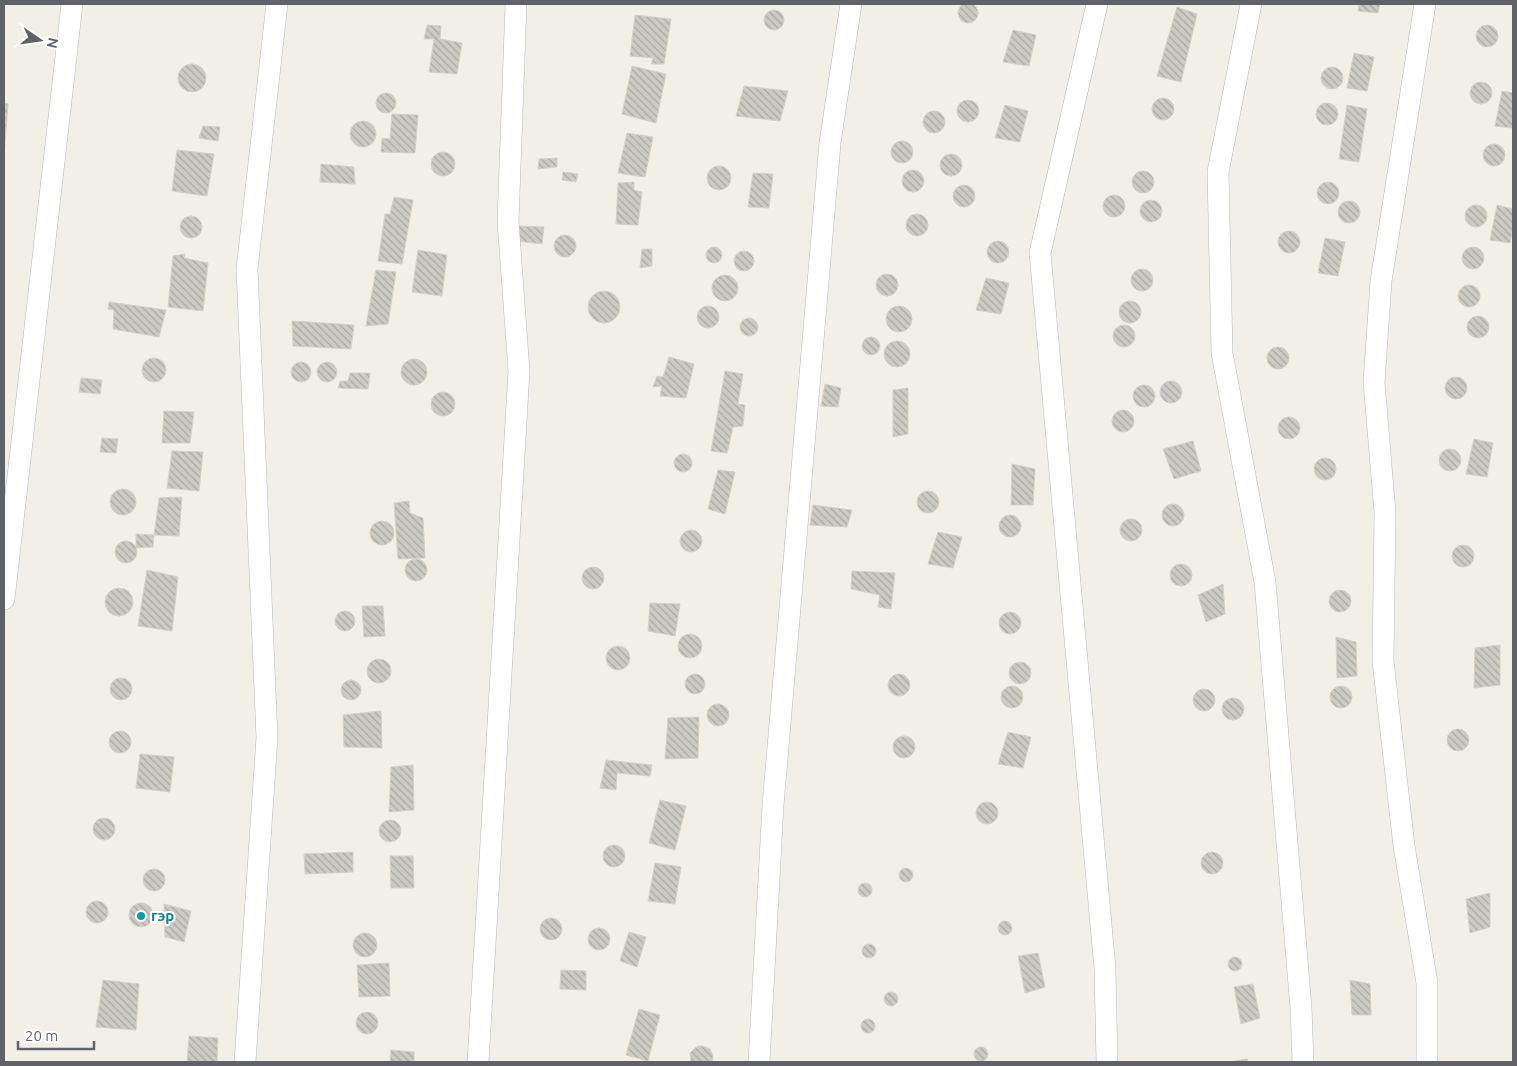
<svg xmlns="http://www.w3.org/2000/svg" width="1517" height="1066" viewBox="0 0 1517 1066" font-family="Ubuntu,sans-serif">
<style>
.building{fill:url(#building-back-hatch);stroke:#d6d1c6}
.lines{fill:none;stroke-linecap:round;stroke-linejoin:round}
.street-casing{stroke:#b5b8bc;stroke-width:22}
.street{stroke:#fff;stroke-width:21}
.culture-dot{fill:#0f9aa8;stroke:#fff;stroke-width:2}
.labels{text-anchor:middle;stroke-width:4;stroke-linejoin:round;paint-order:stroke}
.culture-label{font-size:15px;font-weight:bold;fill:#0d838f;stroke:#fff;text-anchor:start}
</style>
<defs>
<pattern id="building-back-hatch" width="6" height="6" patternUnits="userSpaceOnUse" patternTransform="scale(1.25)"><rect width="6" height="6" fill="#cccac5"/><path d="M-1 5l2 2M0 0l6 6M5-1l2 2" fill="none" stroke="#a9a8a4"/></pattern>
</defs>
<rect width="100%" height="100%" fill="#f1efe8"/>
<g class="building">
<circle cx="968" cy="13" r="10"/>
<path d="M1359 4H1380L1378 13 1358 11Z"/>
<path d="M1177 7 1197 14 1181 82 1157 76Z"/>
<circle cx="774" cy="20" r="10"/>
<path d="M635 15 671 19 664 64H651L653 58 630 56Z"/>
<path d="M427 25 441 26 440 39 462 43 457 74 429 72 434 39H424Z"/>
<circle cx="1487" cy="36" r="11"/>
<path d="M1013 30 1036 35 1029 66 1003 62Z"/>
<path d="M1354 53 1374 57 1367 91 1347 88Z"/>
<circle cx="192" cy="78" r="14"/>
<path d="M632 66 666 74 656 123 622 114Z"/>
<circle cx="1332" cy="78" r="11"/>
<circle cx="1481" cy="93" r="11"/>
<path d="M744 86 788 91 780 121 736 116Z"/>
<path d="M1502 91 1513 93V128L1495 126Z"/>
<circle cx="386" cy="103" r="10"/>
<circle cx="1163" cy="109" r="11"/>
<circle cx="968" cy="111" r="11"/>
<path d="M4 103 8 104 4 155Z"/>
<circle cx="1327" cy="114" r="11"/>
<path d="M1005 105 1028 111 1020 142 995 138Z"/>
<path d="M1347 105 1367 109 1359 162 1339 159Z"/>
<circle cx="934" cy="122" r="11"/>
<path d="M392 114 418 115 415 153 381 152 382 138 390 139Z"/>
<circle cx="363" cy="134" r="13"/>
<path d="M203 126 220 127 218 141 199 138Z"/>
<path d="M627 133 653 137 645 177 618 173Z"/>
<circle cx="902" cy="152" r="11"/>
<circle cx="1494" cy="155" r="11"/>
<path d="M177 150 214 154 207 196 172 191Z"/>
<circle cx="443" cy="164" r="12"/>
<circle cx="951" cy="165" r="11"/>
<path d="M557 158V167L538 169 539 159Z"/>
<path d="M321 164 354 167 355 184 320 182Z"/>
<circle cx="719" cy="178" r="12"/>
<circle cx="913" cy="181" r="11"/>
<circle cx="1143" cy="182" r="11"/>
<path d="M563 172 578 174 576 182 562 180Z"/>
<path d="M753 173 773 174 769 208 748 207Z"/>
<path d="M634 182V190L642 192 638 225 616 224 618 183Z"/>
<circle cx="1328" cy="193" r="11"/>
<circle cx="964" cy="196" r="11"/>
<circle cx="1114" cy="206" r="11"/>
<path d="M394 197 413 200 402 264 378 261 385 214H390Z"/>
<circle cx="1151" cy="211" r="11"/>
<circle cx="1349" cy="212" r="11"/>
<path d="M1497 205 1513 209V226L1510 243 1490 240Z"/>
<circle cx="1476" cy="216" r="11"/>
<circle cx="917" cy="225" r="11"/>
<circle cx="191" cy="227" r="11"/>
<path d="M517 226 544 227 542 244 517 241Z"/>
<circle cx="1289" cy="242" r="11"/>
<circle cx="565" cy="246" r="11"/>
<path d="M1325 238 1345 242 1338 276 1318 273Z"/>
<circle cx="998" cy="252" r="11"/>
<circle cx="714" cy="255" r="8"/>
<circle cx="1473" cy="258" r="11"/>
<path d="M642 249H652V266L640 268Z"/>
<path d="M418 250 447 255 442 296 412 292Z"/>
<circle cx="744" cy="261" r="10"/>
<path d="M185 254 184 258 208 263 203 311 168 307 173 256Z"/>
<circle cx="1142" cy="280" r="11"/>
<path d="M376 270 396 272 388 324 366 326Z"/>
<circle cx="887" cy="285" r="11"/>
<circle cx="725" cy="288" r="13"/>
<path d="M986 278 1009 283 1001 314 976 310Z"/>
<circle cx="1469" cy="296" r="11"/>
<circle cx="604" cy="307" r="16"/>
<circle cx="1130" cy="312" r="11"/>
<path d="M109 302 166 310 159 337 113 329 114 310 108 309Z"/>
<circle cx="899" cy="319" r="13"/>
<circle cx="708" cy="317" r="11"/>
<circle cx="1478" cy="327" r="11"/>
<circle cx="749" cy="327" r="9"/>
<path d="M292 321 354 325 351 349 293 346Z"/>
<circle cx="1124" cy="336" r="11"/>
<circle cx="871" cy="346" r="9"/>
<circle cx="897" cy="354" r="13"/>
<circle cx="1278" cy="358" r="11"/>
<path d="M669 357 694 364 686 398 660 396 662 386 653 387 657 376 663 377Z"/>
<circle cx="154" cy="370" r="12"/>
<circle cx="414" cy="372" r="13"/>
<circle cx="301" cy="372" r="10"/>
<circle cx="327" cy="372" r="10"/>
<path d="M725 371 743 374 738 404 745 405 743 426 733 427 727 453 711 451Z"/>
<path d="M350 373H370L368 389 338 388 340 381H348Z"/>
<circle cx="1456" cy="388" r="11"/>
<path d="M81 378 102 380 100 394 79 392Z"/>
<circle cx="1171" cy="392" r="11"/>
<path d="M825 384 841 388 838 407 821 406Z"/>
<circle cx="1144" cy="396" r="11"/>
<path d="M908 388V434L893 437V390Z"/>
<circle cx="443" cy="404" r="12"/>
<circle cx="1123" cy="421" r="11"/>
<path d="M164 411 194 412 190 443H162Z"/>
<circle cx="1289" cy="428" r="11"/>
<path d="M102 438 118 439 116 453 100 452Z"/>
<path d="M1474 439 1493 443 1487 477 1466 474Z"/>
<path d="M1193 441 1201 471 1174 479 1163 449Z"/>
<circle cx="1450" cy="460" r="11"/>
<path d="M172 451 203 452 199 491 167 488Z"/>
<circle cx="683" cy="463" r="9"/>
<circle cx="1325" cy="469" r="11"/>
<path d="M1012 464 1035 469 1033 505H1011Z"/>
<path d="M718 470 735 472 725 514 708 509Z"/>
<circle cx="123" cy="502" r="13"/>
<circle cx="928" cy="502" r="11"/>
<path d="M182 497 179 536 154 535 159 498Z"/>
<path d="M409 501 410 513 423 518 425 558 398 559 394 503Z"/>
<circle cx="1173" cy="515" r="11"/>
<path d="M813 505 852 510 847 527 810 525Z"/>
<circle cx="1010" cy="526" r="11"/>
<circle cx="1131" cy="530" r="11"/>
<circle cx="382" cy="533" r="12"/>
<circle cx="691" cy="541" r="11"/>
<path d="M938 532 962 537 953 568 928 564Z"/>
<path d="M136 534 154 535 153 547 136 548Z"/>
<circle cx="126" cy="552" r="11"/>
<circle cx="1463" cy="556" r="11"/>
<circle cx="416" cy="570" r="11"/>
<circle cx="1181" cy="575" r="11"/>
<circle cx="593" cy="578" r="11"/>
<path d="M147 570 178 577 172 631 138 626Z"/>
<path d="M852 571 895 573 891 609 878 607 880 595 851 589Z"/>
<path d="M1223 584 1225 614 1206 622 1198 595Z"/>
<circle cx="119" cy="602" r="14"/>
<circle cx="1340" cy="601" r="11"/>
<path d="M650 603 680 604 675 636 648 631Z"/>
<path d="M362 606H383L385 636 364 637Z"/>
<circle cx="345" cy="621" r="10"/>
<circle cx="1010" cy="623" r="11"/>
<circle cx="690" cy="646" r="12"/>
<path d="M1336 637 1356 642 1357 676 1337 678Z"/>
<path d="M1500 645V685L1474 688 1475 648Z"/>
<circle cx="618" cy="658" r="12"/>
<circle cx="379" cy="671" r="12"/>
<circle cx="1020" cy="673" r="11"/>
<circle cx="899" cy="685" r="11"/>
<circle cx="695" cy="684" r="10"/>
<circle cx="121" cy="689" r="11"/>
<circle cx="351" cy="690" r="10"/>
<circle cx="1341" cy="697" r="11"/>
<circle cx="1012" cy="697" r="11"/>
<circle cx="1204" cy="700" r="11"/>
<circle cx="1233" cy="709" r="11"/>
<circle cx="718" cy="715" r="11"/>
<path d="M381 711 382 748 344 747 343 715Z"/>
<path d="M699 717 698 758 665 759 668 718Z"/>
<circle cx="1458" cy="740" r="11"/>
<circle cx="120" cy="742" r="11"/>
<path d="M1008 732 1031 737 1023 768 998 764Z"/>
<circle cx="904" cy="747" r="11"/>
<path d="M140 754 174 757 170 792 136 788Z"/>
<path d="M606 760 652 765 650 776 617 773 616 790 600 788Z"/>
<path d="M413 765 414 810 389 812 391 767Z"/>
<path d="M660 800 686 806 675 850 649 843Z"/>
<circle cx="987" cy="813" r="11"/>
<circle cx="104" cy="829" r="11"/>
<circle cx="390" cy="831" r="11"/>
<circle cx="614" cy="856" r="11"/>
<path d="M353 852V872L305 874 304 854Z"/>
<circle cx="1212" cy="863" r="11"/>
<path d="M390 856H413L414 888H391Z"/>
<path d="M655 863 681 867 675 904 648 901Z"/>
<circle cx="906" cy="875" r="7"/>
<circle cx="154" cy="880" r="11"/>
<circle cx="865" cy="890" r="7"/>
<path d="M1490 893V927L1470 933 1466 899Z"/>
<circle cx="97" cy="912" r="11"/>
<circle cx="141" cy="915" r="12"/>
<path d="M164 904 191 911 184 942 165 937Z"/>
<circle cx="551" cy="929" r="11"/>
<circle cx="1005" cy="928" r="7"/>
<circle cx="599" cy="939" r="11"/>
<path d="M629 932 646 937 637 967 620 961Z"/>
<circle cx="365" cy="945" r="12"/>
<circle cx="869" cy="951" r="7"/>
<path d="M1038 953 1045 987 1025 993 1018 956Z"/>
<circle cx="1235" cy="964" r="7"/>
<path d="M389 963 390 996 359 997 357 965Z"/>
<path d="M561 970 586 971V990L560 989Z"/>
<path d="M103 980 139 984 136 1030 96 1027Z"/>
<path d="M1350 980 1370 984 1371 1015H1352Z"/>
<path d="M1253 984 1260 1018 1241 1024 1234 987Z"/>
<circle cx="891" cy="999" r="7"/>
<path d="M639 1009 660 1015 648 1061 626 1055Z"/>
<circle cx="367" cy="1023" r="11"/>
<circle cx="868" cy="1026" r="7"/>
<path d="M189 1036 218 1038 217 1062H187Z"/>
<path d="M699 1046H703L710 1049 713 1056 712 1062H691L690 1053 695 1048Z"/>
<circle cx="981" cy="1054" r="7"/>
<path d="M391 1050 414 1052V1062H390Z"/>
<path d="M1247 1059 1248 1062H1228Z"/>
</g>
<g class="lines">
<defs>
<g id="street">
<path d="M1097 4 1040 253 1105 969 1107 1062"/>
<path d="M1251 4 1218 172 1222 353 1265 582 1301 1008 1303 1062"/>
<path d="M1425 4 1381 281 1374 382 1385 513 1383 661 1404 846 1427 983V1062"/>
<path d="M4 599 72 4"/>
<path d="M245 1062 267 737 247 269 277 4"/>
<path d="M478 1062 519 371 508 221 516 4"/>
<path d="M759 1062 773 805 830 143 851 4"/>
</g>
</defs>
<use href="#street" class="street-casing"/>
<use href="#street" class="street"/>
</g>
<circle class="culture-dot" cx="141" cy="916" r="5"/>
<g class="labels">
<g class="culture-label">
<text x="151" y="921">гэр</text>
</g>
</g>
<rect width="1517" height="1066" fill="none" stroke="#5f6368" stroke-width="10"/>
<g transform="translate(40 40) rotate(103)" stroke="#ffffff" stroke-width="4" paint-order="stroke">
<path d="M0-4L9 19L0 12L-9 19Z" fill="#5f6368"/>
<text y="-8" font-size="14" font-weight="bold" text-anchor="middle" fill="#5f6368">N</text>
</g>
<path d="M18 1041v8h76v-8" fill="none" stroke="#5f6368" stroke-width="2.5"/>
<text x="25" y="1041" font-size="15" fill="#5f6368" stroke="#ffffff" stroke-width="4" paint-order="stroke">20 m</text>
</svg>
